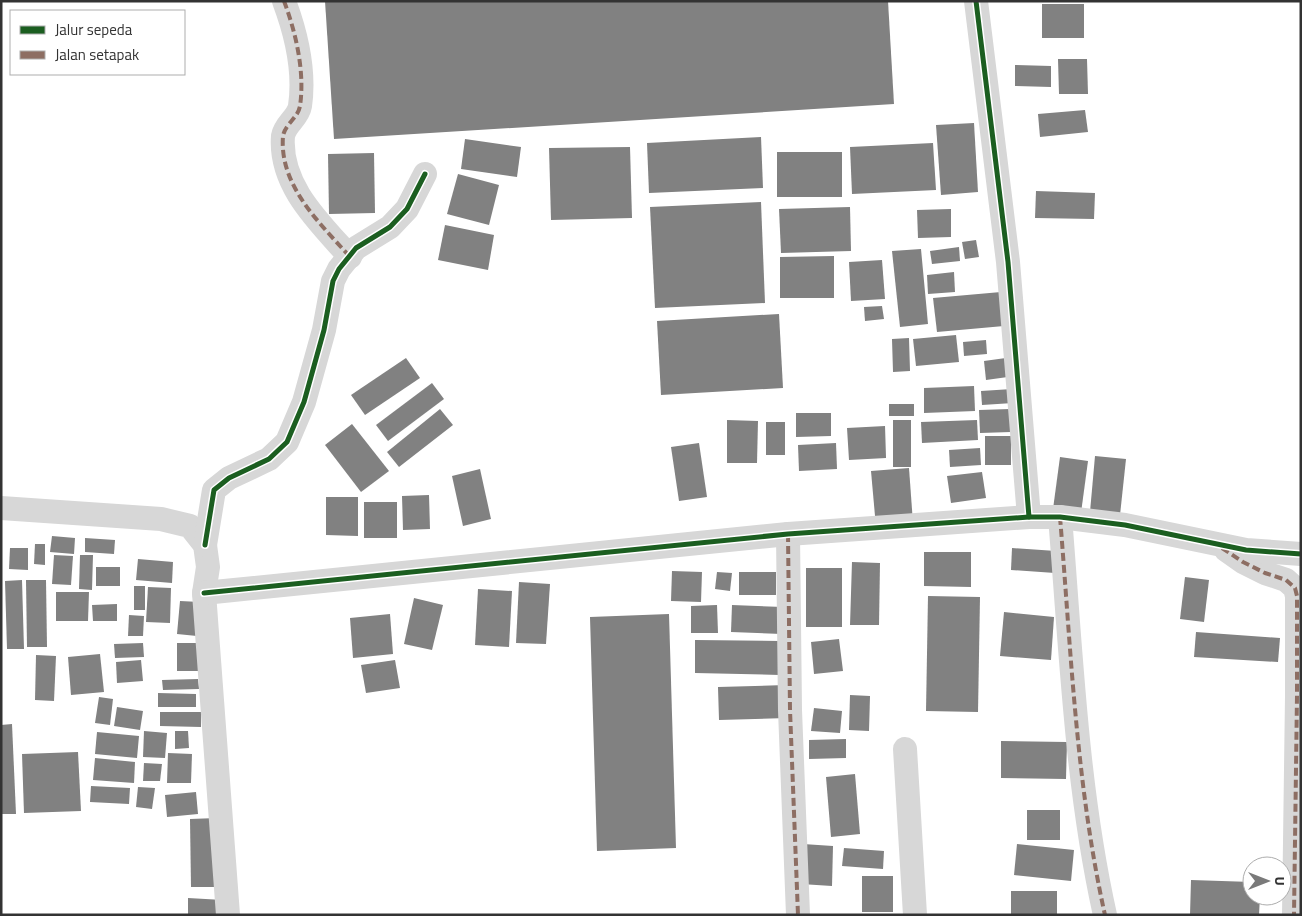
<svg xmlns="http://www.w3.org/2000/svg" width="1302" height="916" viewBox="0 0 1302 916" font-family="'Titillium Web',sans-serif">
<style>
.building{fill:#818181}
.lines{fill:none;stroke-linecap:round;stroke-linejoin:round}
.minor{stroke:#d7d7d7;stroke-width:24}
.quiet{stroke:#8d6e63;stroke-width:4;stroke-dasharray:8 4;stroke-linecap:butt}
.cycleway-casing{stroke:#fff;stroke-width:8}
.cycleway{stroke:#1b5e20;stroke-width:5}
</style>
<rect width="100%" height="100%" fill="#fff"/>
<g class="building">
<path d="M325 1H888L894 104 334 139Z"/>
<rect x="1042" y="4" width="42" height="34"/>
<path d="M1058 59H1087L1088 94H1059Z"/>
<path d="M1015 65 1051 66V87L1015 86Z"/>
<path d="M1085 110 1088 132 1040 137 1038 114Z"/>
<path d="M974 123 978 192 941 195 936 125Z"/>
<path d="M761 137 763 188 649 193 647 143Z"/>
<path d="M465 139 521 147 517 177 461 169Z"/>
<path d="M933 143 936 190 852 194 850 147Z"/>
<path d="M630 147 632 218 551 220 549 148Z"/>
<rect x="777" y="152" width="65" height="45"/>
<path d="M374 153 375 213 329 214 328 154Z"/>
<path d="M458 174 499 185 489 225 447 214Z"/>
<path d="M1036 191 1095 193 1094 219 1035 218Z"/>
<path d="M761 202 765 303 655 308 650 207Z"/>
<path d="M850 207 851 251 781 253 779 209Z"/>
<path d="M951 209V237L918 238 917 210Z"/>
<path d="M445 225 494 235 488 270 438 260Z"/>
<path d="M976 240 979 257 965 259 962 242Z"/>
<path d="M959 247 960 261 932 264 930 251Z"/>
<path d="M921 249 928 324 900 327 892 251Z"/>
<path d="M834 256V298H780V257Z"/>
<path d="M882 260 885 299 851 301 849 262Z"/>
<path d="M954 272 955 292 928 294 927 275Z"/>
<path d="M1001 292 1004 326 937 332 933 298Z"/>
<path d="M882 306 884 319 865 321 864 307Z"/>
<path d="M779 314 783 388 661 395 657 321Z"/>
<path d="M956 335 959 362 916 366 913 339Z"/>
<path d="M909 338 910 371 893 372 892 339Z"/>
<path d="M986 340 987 354 964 356 963 342Z"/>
<path d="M1013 357 1015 376 986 380 984 361Z"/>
<path d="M406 358 420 378 365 415 351 395Z"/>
<path d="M432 383 444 399 388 441 376 425Z"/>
<path d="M974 386 975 411 924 413V388Z"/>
<path d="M1012 389 1013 403 982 405 981 391Z"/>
<rect x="889" y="404" width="25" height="12"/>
<path d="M440 409 453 425 399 467 387 452Z"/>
<path d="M1010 409 1011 432 980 433 979 410Z"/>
<path d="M796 413H831V436L796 437Z"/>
<path d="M727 420 758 421 757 463H727Z"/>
<rect x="893" y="420" width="18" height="47"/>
<path d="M977 420 978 440 922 443 921 422Z"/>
<rect x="766" y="422" width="19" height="33"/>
<path d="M352 424 389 471 361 492 325 445Z"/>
<path d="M885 426 886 458 849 460 847 428Z"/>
<rect x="985" y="436" width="26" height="29"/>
<path d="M699 443 707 497 679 501 671 447Z"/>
<path d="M836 443 837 469 799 471 798 445Z"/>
<path d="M980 448 981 465 950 467 949 450Z"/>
<path d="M1095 456 1126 459 1120 515 1090 512Z"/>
<path d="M1060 457 1088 461 1081 513 1053 509Z"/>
<path d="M909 468 913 523 876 527 871 471Z"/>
<path d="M480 469 491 519 463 526 452 476Z"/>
<path d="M982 472 986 498 951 503 947 476Z"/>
<path d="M429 495 430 529 403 530 402 496Z"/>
<path d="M326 497H358V536L326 535Z"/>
<rect x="364" y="502" width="33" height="36"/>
<path d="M52 536 75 538 74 554 50 552Z"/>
<path d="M85 538 115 540 114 554 85 552Z"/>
<path d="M35 544H45V565L34 564Z"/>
<path d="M10 548H28V570L9 569Z"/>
<path d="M1012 548 1056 551 1055 573 1011 570Z"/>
<path d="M924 552H971V587L924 586Z"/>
<path d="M54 555 73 556 71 585 52 584Z"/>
<path d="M80 555H93L92 590 79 589Z"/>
<path d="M138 559 173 562 172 583 136 580Z"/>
<path d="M852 562 880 563 879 625H850Z"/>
<rect x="96" y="567" width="24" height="19"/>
<rect x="806" y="568" width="36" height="59"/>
<path d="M672 571 702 572 701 602 671 601Z"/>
<path d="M717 572 732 573 730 591 715 589Z"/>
<rect x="739" y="572" width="37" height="23"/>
<path d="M1185 577 1209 580 1204 622 1180 619Z"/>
<path d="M22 580 24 649H7L5 581Z"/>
<path d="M26 580H46L47 647H27Z"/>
<path d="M519 582 550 584 546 644 516 643Z"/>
<rect x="134" y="586" width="11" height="24"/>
<path d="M148 587 171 588 170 623 146 622Z"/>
<path d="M478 589 512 591 509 647 475 645Z"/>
<path d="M56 592H89L88 621H56Z"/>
<path d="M928 596 980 597 978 712 926 711Z"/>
<path d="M414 598 443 605 432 650 404 644Z"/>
<path d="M180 601 200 602 197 636 177 634Z"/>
<path d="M117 604V621H93L92 605Z"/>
<path d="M717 605 718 633H691V606Z"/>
<path d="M732 605 783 607 782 634 731 632Z"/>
<path d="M1004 612 1054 617 1051 660 1000 656Z"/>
<path d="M390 614 393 654 353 658 350 618Z"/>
<path d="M669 614 676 848 597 851 590 617Z"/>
<path d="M129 615 144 616 143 636H128Z"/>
<path d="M1196 632 1280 638 1278 662 1194 657Z"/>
<path d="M839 639 843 671 814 674 811 642Z"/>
<path d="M695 640 780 641V675L695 673Z"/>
<path d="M143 643 144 657 115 658 114 644Z"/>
<rect x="177" y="643" width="22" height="28"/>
<path d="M100 654 104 692 71 695 68 657Z"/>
<path d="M36 655 56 656 54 701 35 700Z"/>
<path d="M141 660 143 681 117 683 116 662Z"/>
<path d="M395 660 400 688 366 693 361 665Z"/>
<path d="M198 679 199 689 163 690 162 680Z"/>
<path d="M786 685 787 718 719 720 718 687Z"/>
<path d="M158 693 196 694V707H158Z"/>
<path d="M850 695 870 696 869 731 849 730Z"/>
<path d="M99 697 113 699 110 725 95 723Z"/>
<path d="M117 707 143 711 140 730 114 726Z"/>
<path d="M814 708 842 711 840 733 811 731Z"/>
<path d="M160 712H201V727L160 726Z"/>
<path d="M12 724 16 814H1V725Z"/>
<path d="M144 731 167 733 165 758 143 757Z"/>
<path d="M175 731H188L189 748 175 749Z"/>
<path d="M97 732 139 736 137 758 95 754Z"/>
<path d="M846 739V758L809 759V740Z"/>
<path d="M1001 741 1067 742 1066 779 1001 778Z"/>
<path d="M78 752 81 811 24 813 22 754Z"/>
<path d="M168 753 192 754 191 783H167Z"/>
<path d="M95 758 135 762 134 783 93 780Z"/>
<path d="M144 763 162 764 160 781H143Z"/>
<path d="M855 774 860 834 831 837 826 777Z"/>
<path d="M91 786 130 788 129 804 90 802Z"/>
<path d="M138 787 155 788 152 809 136 807Z"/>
<path d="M196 792 198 814 167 817 165 795Z"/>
<rect x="1027" y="810" width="33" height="30"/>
<path d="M217 818 218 887H191L190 819Z"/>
<path d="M803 844 833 846 832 886 801 884Z"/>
<path d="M1017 844 1074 850 1071 881 1014 875Z"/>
<path d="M844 848 884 851 883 869 842 866Z"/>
<rect x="862" y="876" width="31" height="36"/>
<path d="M1191 880 1252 882V896H1260L1259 915H1190Z"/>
<rect x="1011" y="891" width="46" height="24"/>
<path d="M188 898 223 900V915H188Z"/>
</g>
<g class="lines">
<g class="minor">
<path d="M284 1C296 33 305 72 300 106 298 118 285 124 283 136 279 186 320 223 350 257"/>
<path d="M976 1 1008 262 1029 517"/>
<path d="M1 508 161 519 190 526 205 545 208 567 204 593 228 915"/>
<path d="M1060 517C1071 650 1076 785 1105 915"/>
<path d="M788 534 790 710 798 915"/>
<path d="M205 545 214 490 229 478 269 459 287 442 304 402 324 330 333 281 339 269 356 248 390 227 407 209 425 174"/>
<path d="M1226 550 1243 562 1265 573 1286 580 1295 588 1297 596V696L1294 915"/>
<path d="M204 593 788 534 1029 517H1060L1125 525 1246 550 1301 554"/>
<path d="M905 749 915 915"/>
</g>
<g class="quiet">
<path d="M284 1C296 33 305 72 300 106 298 118 285 124 283 136 279 186 320 223 350 257"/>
<path d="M1060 517C1071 650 1076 785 1105 915"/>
<path d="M788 534 790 710 798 915"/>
<path d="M1222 548 1243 562 1265 573 1286 580 1295 588 1297 596V696L1294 915"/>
</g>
<defs>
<g id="cycleway">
<path d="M976 1 1008 262 1029 517"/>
<path d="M205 545 214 490 229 478 269 459 287 442 304 402 324 330 333 281 339 269 356 248 390 227 407 209 425 174"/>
<path d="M204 593 788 534 1029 517H1060L1125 525 1246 550 1301 554"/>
</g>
</defs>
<use href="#cycleway" class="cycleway-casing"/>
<use href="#cycleway" class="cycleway"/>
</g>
<rect width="1302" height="916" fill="none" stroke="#333333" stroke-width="5"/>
<rect x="10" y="10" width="175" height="65" fill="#ffffff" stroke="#adadad"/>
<rect x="20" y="26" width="25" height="8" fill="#1b5e20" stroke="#adadad"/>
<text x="55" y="35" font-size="15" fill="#333333">Jalur sepeda</text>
<rect x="20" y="51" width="25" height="8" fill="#8d6e63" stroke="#adadad"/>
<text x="55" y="60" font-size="15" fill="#333333">Jalan setapak</text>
<g transform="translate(1267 881) rotate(90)"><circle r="24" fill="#ffffff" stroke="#adadad"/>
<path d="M0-4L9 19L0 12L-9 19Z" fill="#7a7a7a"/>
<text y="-8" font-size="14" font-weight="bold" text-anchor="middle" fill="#333333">U</text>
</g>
</svg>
